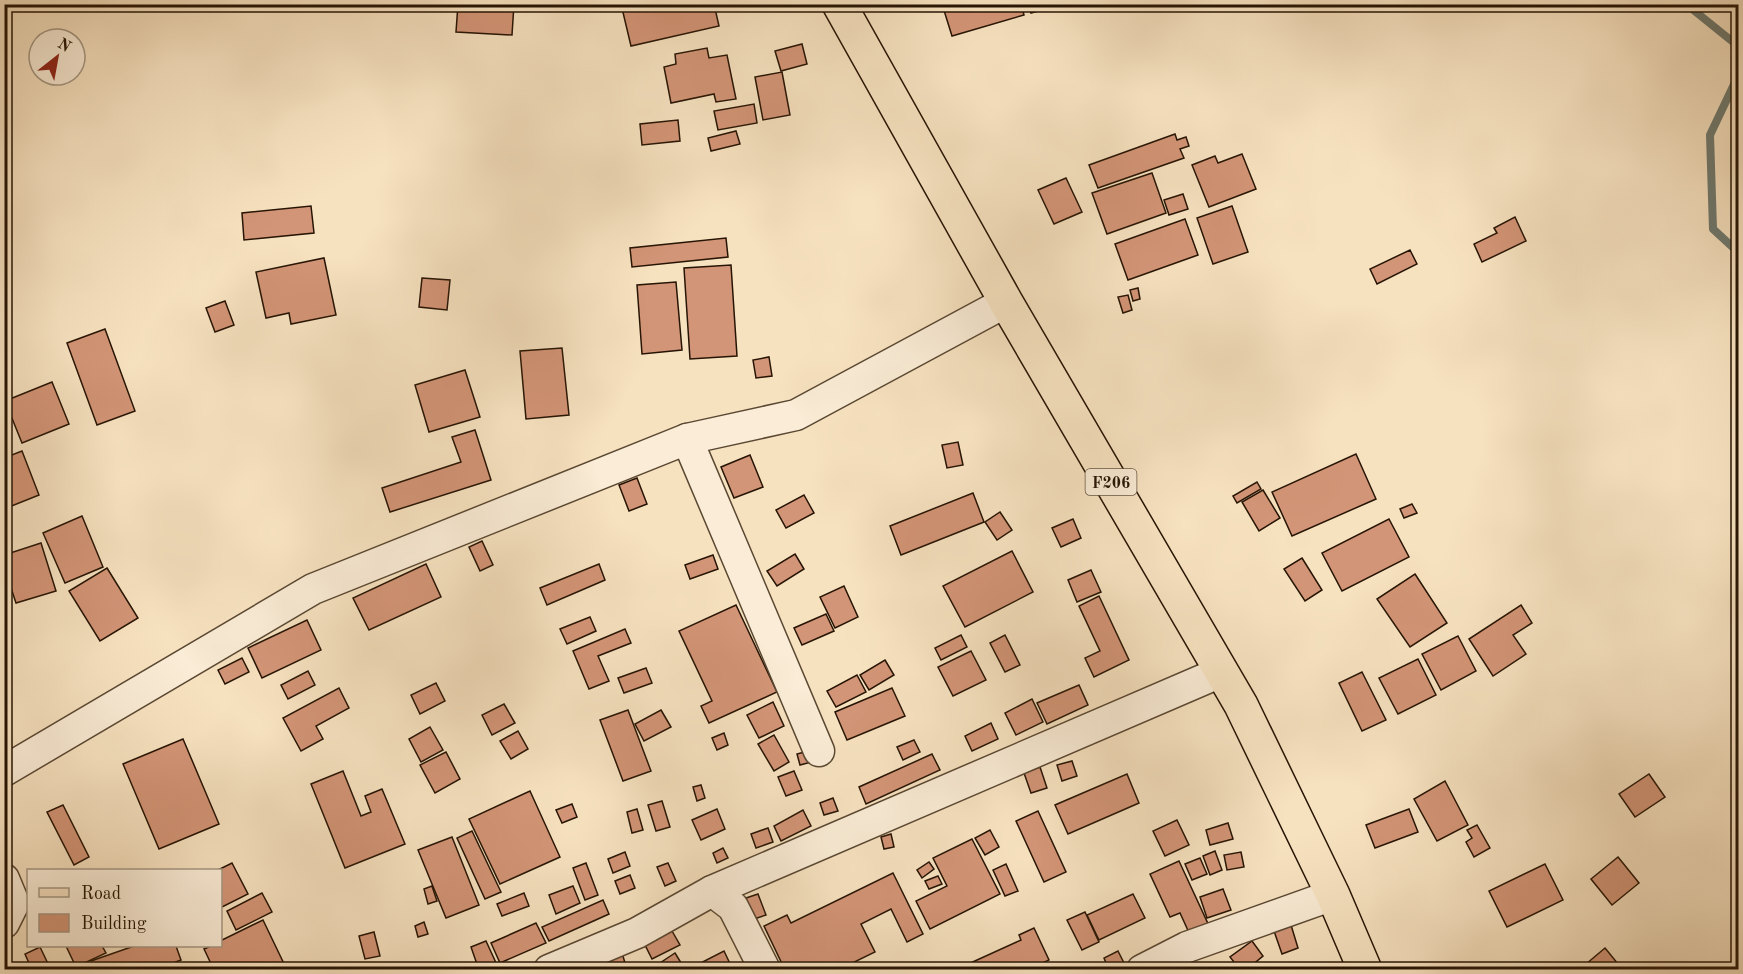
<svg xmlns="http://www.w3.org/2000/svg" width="1743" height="974" viewBox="0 0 1743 974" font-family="'Old Standard TT',serif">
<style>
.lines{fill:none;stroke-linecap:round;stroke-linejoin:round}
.stream{stroke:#6e796f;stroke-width:8}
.building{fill:#d39577;stroke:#261404;stroke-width:1.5}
.minor-casing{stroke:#5a4833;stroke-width:33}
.major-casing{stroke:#261404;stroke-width:36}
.minor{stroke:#faecd6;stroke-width:30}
.major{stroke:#f7e2c0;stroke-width:33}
.labels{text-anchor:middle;stroke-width:4.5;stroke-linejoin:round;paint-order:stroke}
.shield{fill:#faecd6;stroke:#665543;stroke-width:1.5}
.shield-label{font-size:16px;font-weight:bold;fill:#261404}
</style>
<rect width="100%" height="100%" fill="#f7e2c0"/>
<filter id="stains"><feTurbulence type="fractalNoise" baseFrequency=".00333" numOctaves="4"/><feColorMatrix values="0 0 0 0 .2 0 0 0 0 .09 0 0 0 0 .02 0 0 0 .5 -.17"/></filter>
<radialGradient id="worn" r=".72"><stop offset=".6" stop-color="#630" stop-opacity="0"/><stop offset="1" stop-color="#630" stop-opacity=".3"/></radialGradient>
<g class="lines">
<g class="stream">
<path d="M1686 4 1738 46"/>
<path d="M1738 76 1710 135 1713 229 1738 252"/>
</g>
</g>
<g class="building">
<path d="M458 4H514L512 35 456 32Z"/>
<path d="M621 4H714L719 26 631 46Z"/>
<path d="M942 4H1021L1024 15 952 36Z"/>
<path d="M1029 4H1048L1049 8 1031 13Z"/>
<path d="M802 44 807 64 781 71 775 51Z"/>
<path d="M707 48 709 58 727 55 736 99 716 102 714 94 671 103 664 67 676 64 675 54Z"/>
<path d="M782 72 790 115 763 120 755 77Z"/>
<path d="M754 104 757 123 718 130 714 111Z"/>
<path d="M678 120 680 141 642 145 640 124Z"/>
<path d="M736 131 740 144 711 151 708 138Z"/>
<path d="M1175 134 1177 140 1186 137 1189 146 1180 149 1184 158 1098 188 1089 165Z"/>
<path d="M1242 154 1256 189 1209 207 1192 165 1215 156 1218 163Z"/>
<path d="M1152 173 1166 213 1107 234 1092 193Z"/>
<path d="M1066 178 1082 212 1054 224 1038 190Z"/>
<path d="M1183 194 1188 209 1169 215 1164 200Z"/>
<path d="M311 206 314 233 244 240 242 213Z"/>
<path d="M1232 206 1248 252 1213 264 1197 218Z"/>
<path d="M1515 217 1526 241 1482 262 1474 244 1497 233 1494 228Z"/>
<path d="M1185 219 1198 255 1128 280 1115 244Z"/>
<path d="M726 238 728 257 632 267 630 248Z"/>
<path d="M1410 250 1417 264 1377 284 1370 269Z"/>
<path d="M324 258 336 315 291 324 289 313 266 318 256 272Z"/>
<path d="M731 265 737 356 690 359 684 268Z"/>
<path d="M422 278 450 280 447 310 419 307Z"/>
<path d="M676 282 682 350 642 354 637 285Z"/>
<path d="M1138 288 1140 299 1133 301 1130 290Z"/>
<path d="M1128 295 1132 310 1123 313 1118 297Z"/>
<path d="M225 301 234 325 215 332 206 308Z"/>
<path d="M105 329 135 411 97 425 67 343Z"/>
<path d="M562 348 569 415 526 419 520 351Z"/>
<path d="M769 357 772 376 756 378 753 360Z"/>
<path d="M465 370 480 417 429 432 415 385Z"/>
<path d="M52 382 69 424 22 443 5 401Z"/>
<path d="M475 430 491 480 390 512 382 488 461 462 452 437Z"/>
<path d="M958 442 963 465 947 468 942 445Z"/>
<path d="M22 451 39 495 4 509V458Z"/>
<path d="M1356 454 1376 499 1292 536 1272 492Z"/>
<path d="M750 455 763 487 734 498 721 467Z"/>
<path d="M637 478 647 504 629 511 619 485Z"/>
<path d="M1257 482 1261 489 1237 503 1233 496Z"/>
<path d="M1263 490 1280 518 1259 531 1242 502Z"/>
<path d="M973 493 984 522 901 555 890 526Z"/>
<path d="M804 495 814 513 786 528 776 510Z"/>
<path d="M1412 504 1417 513 1404 518 1400 509Z"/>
<path d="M1000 512 1012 530 997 540 985 522Z"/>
<path d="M82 516 103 567 65 583 43 533Z"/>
<path d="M1073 519 1081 538 1061 547 1052 528Z"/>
<path d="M1389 519 1409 557 1342 591 1322 553Z"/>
<path d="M482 541 493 565 480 571 469 547Z"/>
<path d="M41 543 56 591 16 603 4 567V555Z"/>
<path d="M1012 551 1033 592 965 627 943 586Z"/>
<path d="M795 554 804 569 777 586 767 571Z"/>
<path d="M713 555 718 569 690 579 685 565Z"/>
<path d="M1302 558 1322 590 1305 601 1284 569Z"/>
<path d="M426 564 441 597 369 630 353 598Z"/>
<path d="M599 564 605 580 547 605 540 588Z"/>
<path d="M107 568 138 618 100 641 69 591Z"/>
<path d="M1091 570 1101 592 1077 602 1068 580Z"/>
<path d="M1415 574 1447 623 1410 647 1377 599Z"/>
<path d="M844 586 858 617 835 628 820 597Z"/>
<path d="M1099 596 1129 660 1094 677 1085 658 1100 651 1079 606Z"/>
<path d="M736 605 777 692 709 723 701 706 712 701 679 631Z"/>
<path d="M1521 605 1532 623 1513 635 1526 654 1493 676 1469 639Z"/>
<path d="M826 614 834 631 802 645 794 628Z"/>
<path d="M590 617 596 631 567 644 560 629Z"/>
<path d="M307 620 321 650 262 678 248 648Z"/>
<path d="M625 629 631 643 598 656 609 681 589 689 573 651Z"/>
<path d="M961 635 967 647 941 660 935 648Z"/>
<path d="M1005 635 1020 665 1005 672 990 643Z"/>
<path d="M1458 636 1476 671 1441 690 1422 654Z"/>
<path d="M971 651 986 680 953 696 938 667Z"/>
<path d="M242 658 249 672 225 684 218 670Z"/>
<path d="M1418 659 1436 695 1398 714 1379 678Z"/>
<path d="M885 660 894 675 869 690 860 675Z"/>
<path d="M646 668 652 683 624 693 618 678Z"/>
<path d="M308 671 315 685 288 699 281 685Z"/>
<path d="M1362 672 1386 720 1362 731 1339 683Z"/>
<path d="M857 675 866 692 836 707 827 691Z"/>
<path d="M436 683 445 701 420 714 411 695Z"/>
<path d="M1079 685 1088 705 1047 724 1037 703Z"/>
<path d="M339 688 349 708 316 726 323 739 301 751 283 718Z"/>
<path d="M892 688 905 716 847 740 835 712Z"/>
<path d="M1032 699 1043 722 1016 735 1005 713Z"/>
<path d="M773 702 784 726 759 738 747 715Z"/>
<path d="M504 704 515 723 492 735 482 715Z"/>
<path d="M628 710 651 771 623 781 600 720Z"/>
<path d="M661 710 671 727 644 741 635 724Z"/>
<path d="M991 723 998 739 972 751 965 736Z"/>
<path d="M430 727 443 750 421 762 409 739Z"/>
<path d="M518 731 528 749 511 759 500 741Z"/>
<path d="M724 733 728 745 717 750 712 738Z"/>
<path d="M774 735 789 762 774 771 758 744Z"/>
<path d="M183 739 219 824 159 849 123 764Z"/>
<path d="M914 740 920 752 903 760 897 747Z"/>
<path d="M812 750 815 761 800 765 797 754Z"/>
<path d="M446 752 460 779 435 793 420 765Z"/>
<path d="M932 754 940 770 866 804 859 787Z"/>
<path d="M1072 761 1077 776 1062 781 1057 765Z"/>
<path d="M1040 767 1047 788 1031 793 1024 773Z"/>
<path d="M343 771 361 816 371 812 365 796 382 789 405 844 345 868 311 784Z"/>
<path d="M794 771 802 790 786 796 778 777Z"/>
<path d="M1127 774 1139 803 1068 834 1055 805Z"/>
<path d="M1649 774 1665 797 1635 817 1619 794Z"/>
<path d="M1445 781 1468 825 1437 841 1414 799Z"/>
<path d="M701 785 705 798 697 801 693 787Z"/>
<path d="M530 791 560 857 500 884 469 819Z"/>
<path d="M833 798 838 811 824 815 820 803Z"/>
<path d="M662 801 670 827 656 831 648 805Z"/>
<path d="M572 804 577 817 562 823 556 810Z"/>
<path d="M63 805 89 857 74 865 47 812Z"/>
<path d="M637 809 643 830 632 833 627 812Z"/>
<path d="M717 809 725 829 701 840 692 820Z"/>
<path d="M1409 809 1418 832 1375 848 1366 825Z"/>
<path d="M803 810 811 826 781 841 774 826Z"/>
<path d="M1038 811 1066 872 1044 882 1016 821Z"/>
<path d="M1177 820 1189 845 1165 856 1153 831Z"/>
<path d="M1228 823 1233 839 1210 845 1206 830Z"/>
<path d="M1477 825 1490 848 1474 857 1466 842 1472 838 1467 830Z"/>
<path d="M768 828 773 842 756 848 751 834Z"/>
<path d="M990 830 999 847 985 855 975 838Z"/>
<path d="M472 831 501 892 485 899 457 838Z"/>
<path d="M891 834 894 847 884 849 881 837Z"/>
<path d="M452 837 479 905 446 918 418 850Z"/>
<path d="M972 839 1000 894 930 929 916 901 947 886 933 858Z"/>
<path d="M723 848 728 858 717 863 713 853Z"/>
<path d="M1215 851 1222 870 1210 875 1203 856Z"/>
<path d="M625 852 630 866 613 873 608 859Z"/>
<path d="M1241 852 1244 867 1227 870 1224 855Z"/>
<path d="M1618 857 1639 883 1612 905 1591 879Z"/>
<path d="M1200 858 1207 874 1192 880 1185 864Z"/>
<path d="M1179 861 1210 928 1191 937 1180 913 1170 917 1150 874Z"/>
<path d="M929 862 934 869 922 878 917 870Z"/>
<path d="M232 863 248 894 220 908V870H218Z"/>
<path d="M586 863 598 895 585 900 573 868Z"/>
<path d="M668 863 676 881 665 886 657 867Z"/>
<path d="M1006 864 1018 891 1005 896 993 870Z"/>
<path d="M1545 864 1563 900 1507 927 1489 891Z"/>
<path d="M893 873 923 934 907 942 891 909 861 924 875 952 838 970H785L764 926 787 915 791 923Z"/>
<path d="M630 875 635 888 620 894 615 881Z"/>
<path d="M938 876 942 884 929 889 925 881Z"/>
<path d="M432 886 437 901 428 904 424 889Z"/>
<path d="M573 886 580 903 556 914 549 895Z"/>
<path d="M1223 889 1231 910 1207 918 1200 897Z"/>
<path d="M262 893 272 912 236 930 227 911Z"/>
<path d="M524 893 529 906 502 916 497 904Z"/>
<path d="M758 894 766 915 754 919 746 898Z"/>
<path d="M1133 894 1145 918 1099 940 1087 915Z"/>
<path d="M603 900 609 914 549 941 542 927Z"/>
<path d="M1085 912 1099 942 1082 950 1067 920Z"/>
<path d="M263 920 287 970H214L204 949 211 946H220V941Z"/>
<path d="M424 922 428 934 418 937 415 926Z"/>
<path d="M536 923 546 943 500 963 491 943Z"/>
<path d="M1291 925 1298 948 1282 954 1274 931Z"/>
<path d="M1034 928 1049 960 1028 970H955L1021 940 1019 935Z"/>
<path d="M672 931 680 945 652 959 645 945Z"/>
<path d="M374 932 380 956 365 959 359 936Z"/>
<path d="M486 941 497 965 479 970 471 947Z"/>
<path d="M1252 941 1263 956 1246 970H1240L1230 957Z"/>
<path d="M66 946H102L106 953 76 967Z"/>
<path d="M134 946H176L181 960 155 970H94L91 961Z"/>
<path d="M40 947 51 970H32L25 954Z"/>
<path d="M1605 948 1623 970H1579Z"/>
<path d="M724 951 733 970H687Z"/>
<path d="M1118 951 1126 967 1120 970H1109L1104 958Z"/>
<path d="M622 953 626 966 616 970H591L590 966Z"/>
<path d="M675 953 683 966 677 970H664L660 963Z"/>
<path d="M1724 963 1729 970H1717Z"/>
<path d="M459 965 460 970H443Z"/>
</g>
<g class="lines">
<defs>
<g id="minor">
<path d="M687 439 819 751"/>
<path d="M4 771 313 589 687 439 796 415 1006 302"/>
<path d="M4 879 14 903 4 923"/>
<path d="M712 891 733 907 765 970"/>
<path d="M549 970 637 933 712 891 1221 672"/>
<path d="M1142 970 1187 947 1333 895"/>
</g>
<path id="major" d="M839 4 1006 302 1241 705 1333 895 1365 970"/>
</defs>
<use href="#minor" class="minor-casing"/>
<use href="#major" class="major-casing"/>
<use href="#minor" class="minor"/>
<use href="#major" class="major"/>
</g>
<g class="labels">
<rect class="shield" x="1085.5" y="469" width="51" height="26" rx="4.5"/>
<g class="shield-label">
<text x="1111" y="488">F206</text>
</g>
</g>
<rect width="1743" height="974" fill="none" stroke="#f7e2c0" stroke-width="24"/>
<rect x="6" y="6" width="1731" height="962" fill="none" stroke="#261404" stroke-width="3"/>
<rect x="12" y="12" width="1719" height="950" fill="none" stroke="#261404" stroke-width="1.5"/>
<rect x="27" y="869" width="195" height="78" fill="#faecd6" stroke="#a59682" stroke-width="1.5"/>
<rect x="39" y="888" width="30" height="9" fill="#f7e2c0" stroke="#a59682" stroke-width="1.5"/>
<text x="81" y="899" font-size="18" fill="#261404">Road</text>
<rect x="39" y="914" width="30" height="18" fill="#d39577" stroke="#a59682" stroke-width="1.5"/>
<text x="81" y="929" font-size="18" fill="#261404">Building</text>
<g transform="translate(57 57) rotate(31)"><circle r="28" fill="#faecd6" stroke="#a59682" stroke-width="1.5"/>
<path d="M0-4.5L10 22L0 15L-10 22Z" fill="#8f2418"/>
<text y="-9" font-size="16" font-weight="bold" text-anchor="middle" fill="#261404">N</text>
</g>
<rect width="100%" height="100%" filter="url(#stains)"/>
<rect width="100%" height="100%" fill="url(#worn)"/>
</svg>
